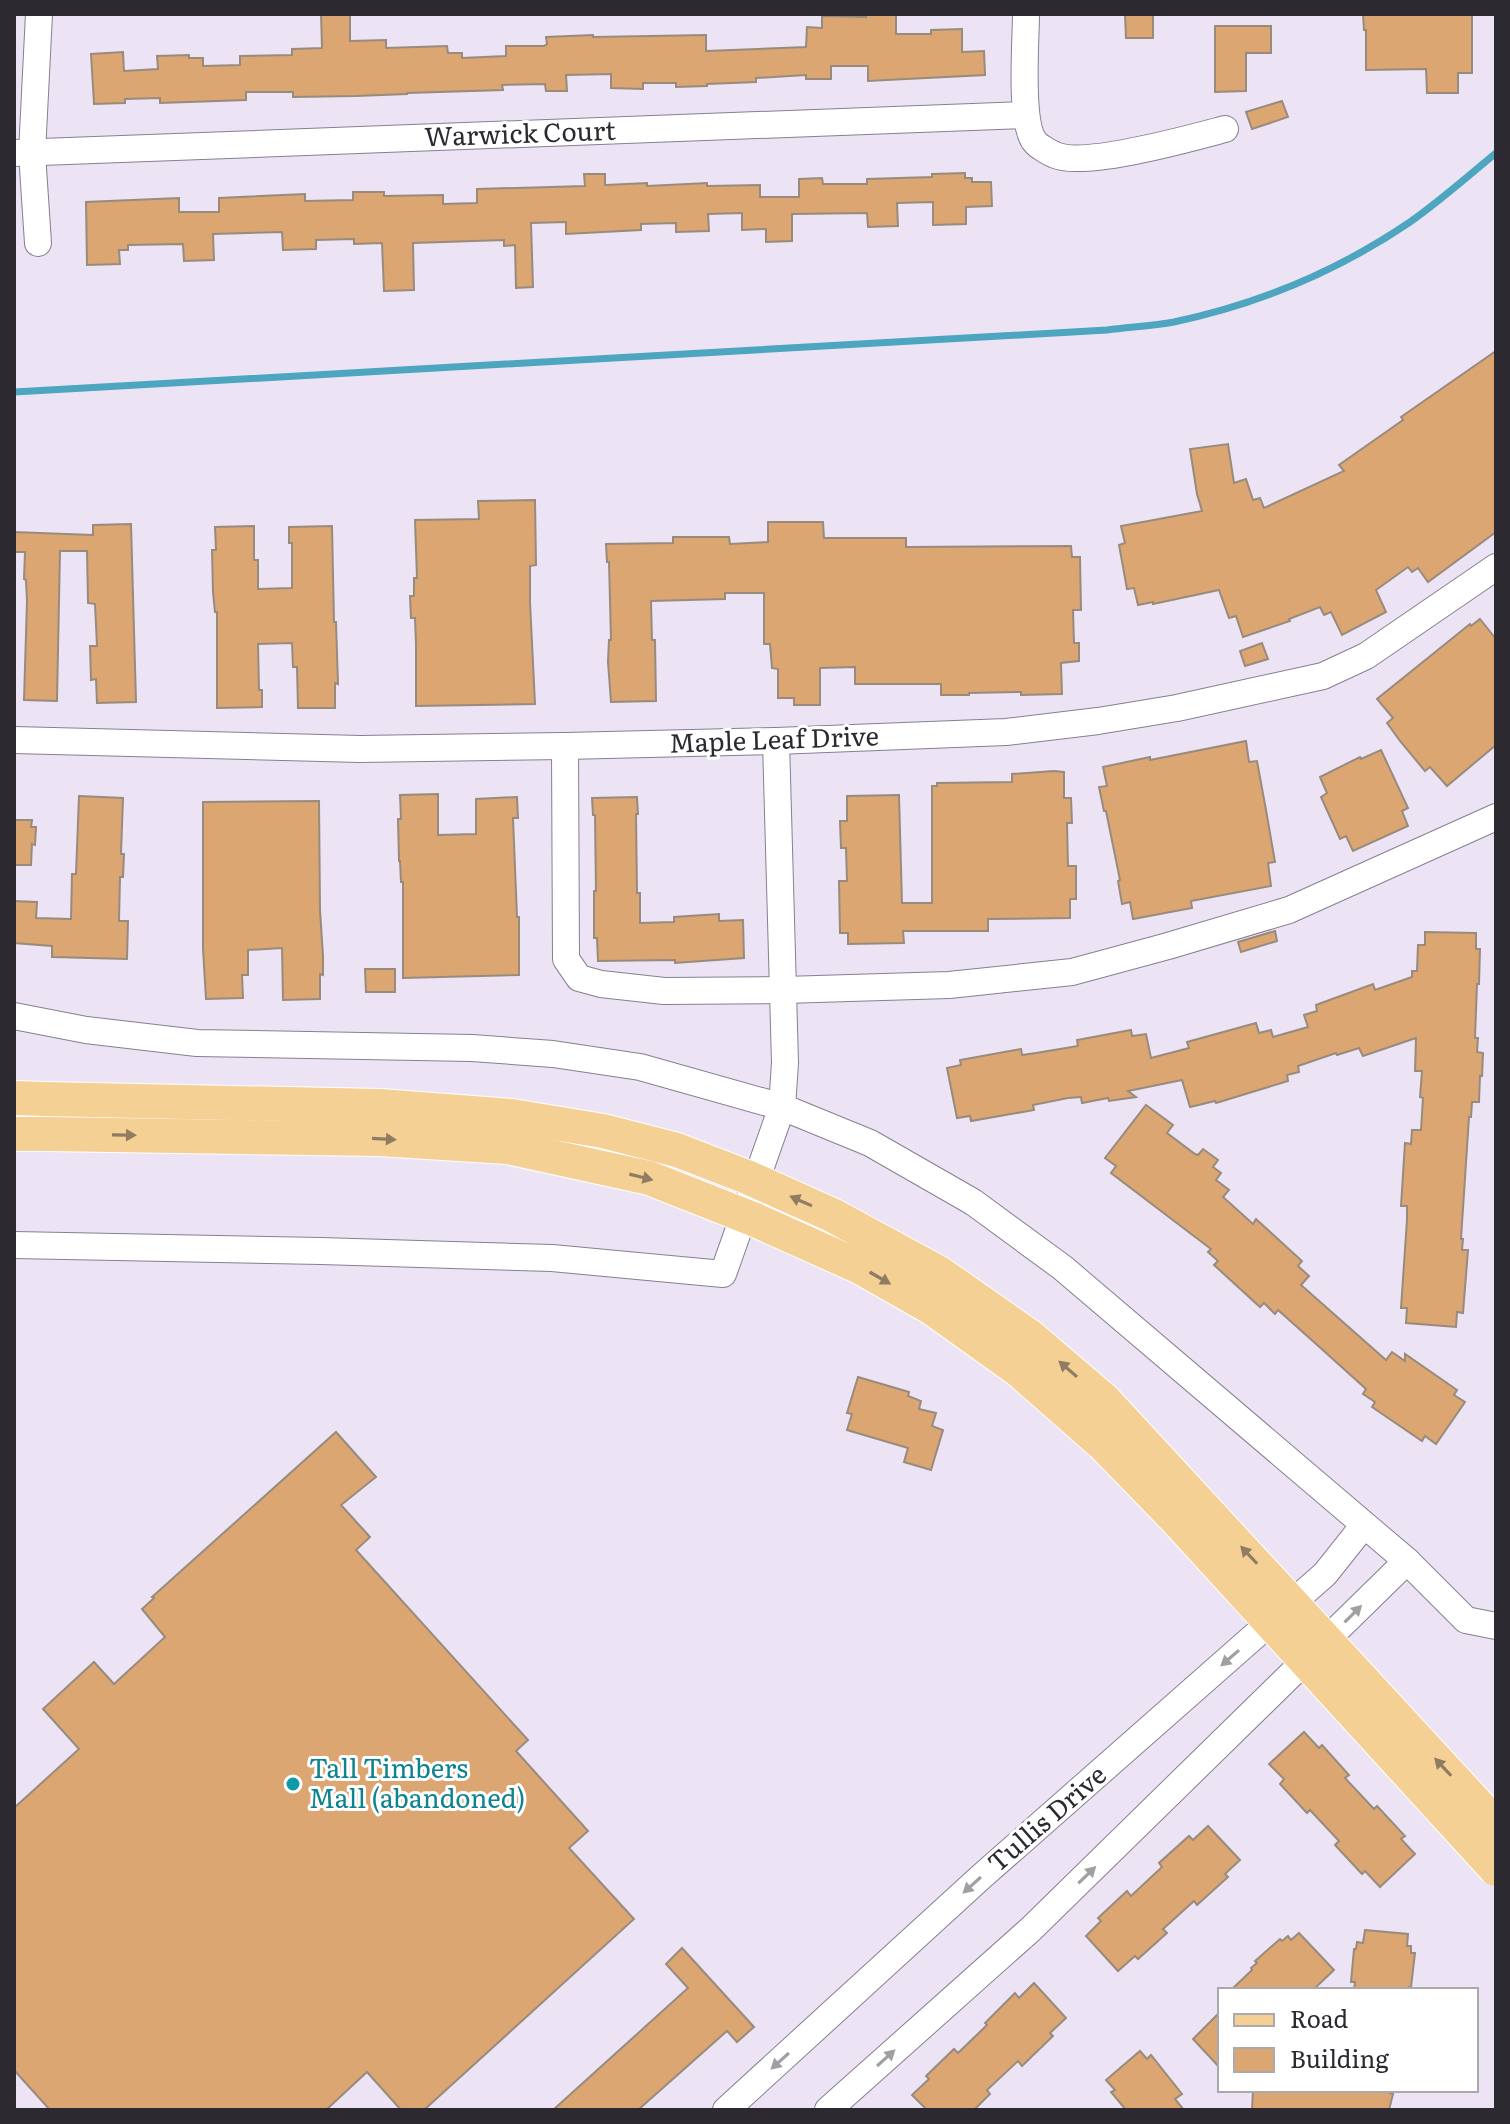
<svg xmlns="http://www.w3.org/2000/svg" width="1510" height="2124" viewBox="0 0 1510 2124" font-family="Literata,serif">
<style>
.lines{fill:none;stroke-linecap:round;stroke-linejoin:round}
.stream{stroke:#4da5c0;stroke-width:7}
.building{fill:#dba672;stroke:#988b7e;stroke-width:2}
.minor-casing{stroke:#877f8f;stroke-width:28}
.major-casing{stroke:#fff;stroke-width:36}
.minor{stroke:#fff;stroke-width:26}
.major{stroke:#f4d094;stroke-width:34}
.major-bridge-casing{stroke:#fff;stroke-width:36;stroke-linecap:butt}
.major-bridge{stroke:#f4d094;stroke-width:34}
.oneway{fill:#907c62}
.oneway2{fill:#a09fa2}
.culture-dot{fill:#0f9aa8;stroke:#fff;stroke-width:3}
.labels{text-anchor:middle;stroke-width:6;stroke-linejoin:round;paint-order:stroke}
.street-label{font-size:26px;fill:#2c2930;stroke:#fff}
.culture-label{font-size:26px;fill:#0d838f;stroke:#fff;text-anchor:start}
</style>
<rect width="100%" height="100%" fill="#ece4f5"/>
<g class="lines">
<path class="stream" d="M14 392 1107 330C1129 327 1152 326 1174 322 1259 304 1338 271 1410 222 1440 201 1468 176 1496 153"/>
</g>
<g class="building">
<path d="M321 14H350V41L386 40V48L447 46 448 53H462V58L506 56V46H544L547 44 546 37 593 35V37L706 35V51L806 47 807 27 822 28V16L866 17V14H896V34H931V30L962 29V52L984 51 985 75 868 81V66H831V79H806V75L756 78V82L707 84V86L676 87V83H643V89L611 88V74L566 75 567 91H546L545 84 502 85 503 90 407 93V94L356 96 293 97V92H246V100L160 103V98L125 99V103L94 104 91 54 123 52 124 71 158 69 157 56 189 55V58H203V66L240 65V56L292 55V49L322 48Z"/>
<path d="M1125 14H1153V38H1126Z"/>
<path d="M1363 14H1472V73H1458V93H1427L1426 69 1366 70V30H1364Z"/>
<path d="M1215 26H1271V53H1246V91L1215 92Z"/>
<path d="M1282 101 1288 117 1252 129 1246 112Z"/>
<path d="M965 173V178H972V182H991L992 206 966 207V224L933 225V202L897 203 898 226 868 227 867 213 792 214V241L766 242V229L742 230V213L708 214 709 231 676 232V223L641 224V230L566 234V222L531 223 533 287 516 288 515 245 504 246V240L413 243 414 290 384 291 382 243 354 244V239L316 240V249L283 250 282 232 213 234 214 260 184 261 183 244 128 245V250H119L120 264 87 265 86 202 179 198V212H219V198L305 194V201L353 200V192H384V196L443 195V204L477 203V189L585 186 584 174H605V185L647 183V186L707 183V186L760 185V197H799V179L822 178 823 184H867V179L932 177V174Z"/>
<path d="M1496 351V532L1428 582 1418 568 1412 572 1408 567 1376 590 1386 612 1342 635 1331 612 1324 615 1320 607 1289 619 1290 621 1243 637 1236 616 1229 618 1219 590 1153 604V602L1138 605 1134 588 1127 589 1119 545 1125 543 1121 526 1202 511 1197 494 1190 449 1228 444 1234 483 1246 479 1253 500 1260 498 1264 508 1344 471 1339 465 1403 420 1401 417Z"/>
<path d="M535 500 536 565 530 566V602L535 704 416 706V644L415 618H411L410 596H414V578H417L415 520 479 519 478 501Z"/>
<path d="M768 522H823L824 538H906V547L1071 546 1072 557H1080L1081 610H1073L1074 643H1079V661L1061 663 1062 694 1021 695V692L969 693V695H941V684H855V667L820 668V705H794V698H778V669L772 668 770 644H764V593H725V599L651 601 652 640H655L656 701 611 702 608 662 609 640H611L609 562H607L606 544 673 543V537H729L730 544 768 542Z"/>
<path d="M131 524 136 702 97 703 96 679 91 680 90 646H97L95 604 88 603 87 551H60L57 701 24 700 27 601 26 580 24 579 25 552H14V532L93 535V525Z"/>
<path d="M254 526V560H258V589L292 588V543H289V527L332 526 334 622H336L338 684 335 683V708H298L297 667H293L292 643 258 644 259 690H262V707L217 708V612H215L213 592 212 550H216L215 527Z"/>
<path d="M1480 619 1496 639V745L1447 786 1430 767 1425 771 1400 741 1387 723 1393 718 1377 699 1470 624 1471 626Z"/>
<path d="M1262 643 1268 659 1245 666 1240 651Z"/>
<path d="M1246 741 1249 762 1257 761 1266 810 1275 862 1268 863 1271 886 1191 901 1192 908 1133 919 1130 902 1122 904 1118 881 1120 880 1106 811H1104L1099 787 1107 786 1103 767 1150 757V760Z"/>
<path d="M1381 750 1408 808 1402 811 1408 826 1353 851 1346 836 1340 839 1321 797 1327 793 1320 777 1360 757 1361 759Z"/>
<path d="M1054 771 1064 772V798H1071L1072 823H1067L1068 866H1076V899H1070V918L988 919V931H903L904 943 848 944V933H840L839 881H847L846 848H841L840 821H847V796L899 795 902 903H932V786H937V783L1012 782V774Z"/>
<path d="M438 794V835L476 834V799L517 797 518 818H513L517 917H519V975L403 978V882H401L400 861H399L398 819H401L400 795Z"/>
<path d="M79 796 123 798 121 854H124L123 877H120L119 921H128L127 959 52 957V946L14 943V901L37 902 36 918 71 919 72 874H76Z"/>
<path d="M637 797 638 814H636L637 893H640V923L674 922V917L719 914V921L743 920 744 958 675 963V960L598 961 597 938H594V891H596L595 815H593L592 798Z"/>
<path d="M319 801 320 910 323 956V975L320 974V999L283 1000 282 948 248 950V975H242L243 998 206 999 203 949V802Z"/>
<path d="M14 820H32L31 827H36L35 845 32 844 31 865H14Z"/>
<path d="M1275 931 1277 941 1241 952 1238 942Z"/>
<path d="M1425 932 1476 933V949H1480L1479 984H1477L1475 1038H1478L1477 1052 1483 1053 1482 1076H1480L1479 1102H1472L1471 1117H1469L1461 1239H1463L1462 1250H1468L1463 1313 1457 1312 1456 1327 1406 1323 1407 1308H1401L1407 1220V1206H1401L1405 1143 1411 1144 1412 1130H1421L1423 1098 1420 1097 1422 1071H1415L1416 1038 1363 1056 1359 1048 1337 1055 1336 1053 1298 1066 1299 1072 1287 1075 1288 1081 1216 1103 1215 1101 1190 1107 1182 1080 1128 1091 1136 1097 1109 1101 1108 1098 1082 1103 1081 1097 1068 1098 1033 1105 1034 1110 971 1121 970 1116 957 1118 947 1068 961 1065 960 1060 1021 1049 1022 1055 1036 1053 1078 1046 1077 1040 1131 1030 1132 1036 1146 1034 1151 1058 1189 1048 1187 1042 1256 1023 1259 1033 1271 1030 1273 1037 1308 1027 1304 1015 1317 1011 1316 1005 1373 984 1375 990 1412 977V971H1417L1418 945H1425Z"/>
<path d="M365 969H395V992H366Z"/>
<path d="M1146 1105 1173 1125 1167 1133 1195 1154 1198 1155 1203 1149 1218 1160 1213 1167 1221 1173 1216 1180 1229 1190 1223 1197 1253 1224 1256 1219 1302 1261 1298 1266 1309 1276 1301 1285 1386 1360 1392 1352 1405 1361V1354L1457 1390 1454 1395 1465 1402 1436 1444 1425 1436 1422 1441 1372 1407 1375 1402 1363 1394 1366 1389 1315 1343 1278 1310 1275 1314 1264 1303 1260 1307 1214 1265 1218 1261 1208 1252 1211 1249 1111 1173 1116 1166 1105 1158Z"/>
<path d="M858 1377 909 1392 908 1396 921 1401 919 1409 936 1413 932 1426 943 1430 931 1470 904 1462 908 1448 847 1430 852 1414 847 1413Z"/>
<path d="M336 1432 376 1477 341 1505 370 1537 356 1550 528 1740 516 1751 588 1831 569 1848 634 1919 424 2110H401L367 2072 326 2110H50L14 2070V1808L79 1749 43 1709 94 1662 114 1684 165 1637 142 1609 154 1598 152 1597Z"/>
<path d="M1304 1732 1319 1748 1322 1745 1349 1775 1345 1778 1374 1809 1377 1806 1405 1836 1401 1839 1415 1854 1380 1887 1365 1871 1362 1874 1335 1845 1339 1841 1310 1810 1307 1813 1280 1784 1284 1779 1269 1764Z"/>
<path d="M1208 1826 1240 1860 1225 1874 1228 1877 1197 1905 1194 1901 1163 1929 1167 1933 1138 1959 1135 1956 1118 1971 1086 1936 1101 1921 1098 1918 1127 1891 1131 1896 1162 1867 1159 1863 1189 1836 1193 1840Z"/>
<path d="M1365 1930 1408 1934 1407 1946H1411V1953H1415L1411 1987H1409V1990H1354L1355 1982H1351L1354 1949H1356L1357 1942 1363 1943Z"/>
<path d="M1299 1933 1334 1970 1313 1990H1231L1252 1970 1251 1968 1257 1963 1255 1961 1280 1939 1282 1941 1288 1936 1291 1940Z"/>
<path d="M682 1948 754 2027 737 2042 727 2031 638 2110H553L688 1988 666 1964Z"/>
<path d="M1034 1983 1066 2018 1050 2033 1053 2036 1022 2066 1018 2061 987 2090 990 2094 974 2110H927L912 2095 929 2079 926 2076 954 2049 958 2053 987 2025 985 2023 1015 1993 1019 1998Z"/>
<path d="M1220 2012V2068L1193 2039Z"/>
<path d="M1140 2051 1147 2059 1151 2055 1182 2094 1175 2099 1184 2110H1126L1111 2092 1115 2090 1106 2080Z"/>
<path d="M1253 2090H1391L1390 2093 1393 2094 1389 2110H1252Z"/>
</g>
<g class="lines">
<defs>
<g id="minor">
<path d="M1026 14C1026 41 1019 123 1035 142 1038 146 1050 153 1055 155 1085 168 1191 138 1225 129"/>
<path d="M14 153 1025 115"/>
<path d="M38 243 32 153 39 14"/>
<path d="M14 740 360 749 565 746 776 741 1006 732 1098 721 1177 708 1323 676 1366 656 1496 567"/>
<path d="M565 746 566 959 579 978 601 984 664 991 784 990 949 985 1072 972 1168 946 1289 910 1496 817"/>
<path d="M14 1016 86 1030 197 1043 472 1048 553 1054 640 1067 782 1107 870 1143 973 1202 1063 1268 1407 1561 1466 1620 1496 1626"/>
<path d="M14 1245 321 1251 552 1258 723 1274 782 1107 785 1063 776 741"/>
<path d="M726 2110 982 1876 1325 1574 1364 1525"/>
<path d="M828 2110 1031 1929 1407 1561"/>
</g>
<g id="major">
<path d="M14 1098 45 1099"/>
<path d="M14 1134H46"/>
</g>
</defs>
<use href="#minor" class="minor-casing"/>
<use href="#major" class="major-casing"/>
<use href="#minor" class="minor"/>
<use href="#major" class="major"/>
<defs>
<g id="major-bridge">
<path d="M45 1099 380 1106 512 1116 603 1131 677 1150 747 1177 832 1215 939 1273 1029 1336 1105 1401 1496 1825"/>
<path d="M46 1134 379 1139 507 1147 649 1178 753 1219 860 1267 932 1308 1020 1371 1104 1445 1177 1520 1496 1869"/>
</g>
</defs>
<use href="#major-bridge" class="major-bridge-casing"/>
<use href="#major-bridge" class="major-bridge"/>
</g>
<defs><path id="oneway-solid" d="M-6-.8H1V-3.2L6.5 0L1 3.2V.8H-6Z" transform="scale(2)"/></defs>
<g class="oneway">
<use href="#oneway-solid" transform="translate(124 1135) rotate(1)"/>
<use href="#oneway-solid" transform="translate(384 1139) rotate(3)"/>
<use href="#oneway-solid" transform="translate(641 1177) rotate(14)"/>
<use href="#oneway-solid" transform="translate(801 1201) rotate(-156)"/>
<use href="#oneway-solid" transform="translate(880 1278) rotate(30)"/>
<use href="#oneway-solid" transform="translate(1068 1369) rotate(-139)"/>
<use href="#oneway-solid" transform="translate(1249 1555) rotate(-133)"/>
<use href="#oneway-solid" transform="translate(1443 1767) rotate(-133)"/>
</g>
<g class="oneway2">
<use href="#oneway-solid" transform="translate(1353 1614) rotate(-45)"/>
<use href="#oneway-solid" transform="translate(1230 1658) rotate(139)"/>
<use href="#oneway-solid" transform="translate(1087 1875) rotate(-44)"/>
<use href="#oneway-solid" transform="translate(972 1885) rotate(138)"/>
<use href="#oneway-solid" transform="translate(886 2058) rotate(-42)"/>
<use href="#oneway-solid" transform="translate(780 2061) rotate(138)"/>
</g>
<circle class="culture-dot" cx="293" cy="1784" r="8"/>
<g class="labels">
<g class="street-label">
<text transform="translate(520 134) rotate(-2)" y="9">Warwick Court</text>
<text transform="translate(774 740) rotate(-2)" y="9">Maple Leaf Drive</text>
<text transform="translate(1047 1819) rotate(-41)" y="9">Tullis Drive</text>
</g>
<g class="culture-label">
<text x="309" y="1778">Tall Timbers<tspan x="309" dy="30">Mall (abandoned)</tspan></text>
</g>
</g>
<rect width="1510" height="2124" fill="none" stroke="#2c2930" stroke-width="32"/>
<rect x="1218" y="1988" width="260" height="104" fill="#ffffff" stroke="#aba9ac" stroke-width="2"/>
<rect x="1234" y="2014" width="40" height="12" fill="#f4d094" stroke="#aba9ac" stroke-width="2"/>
<text x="1290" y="2028" font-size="24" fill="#2c2930">Road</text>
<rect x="1234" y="2048" width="40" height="24" fill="#dba672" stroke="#aba9ac" stroke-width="2"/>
<text x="1290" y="2068" font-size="24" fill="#2c2930">Building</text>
</svg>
